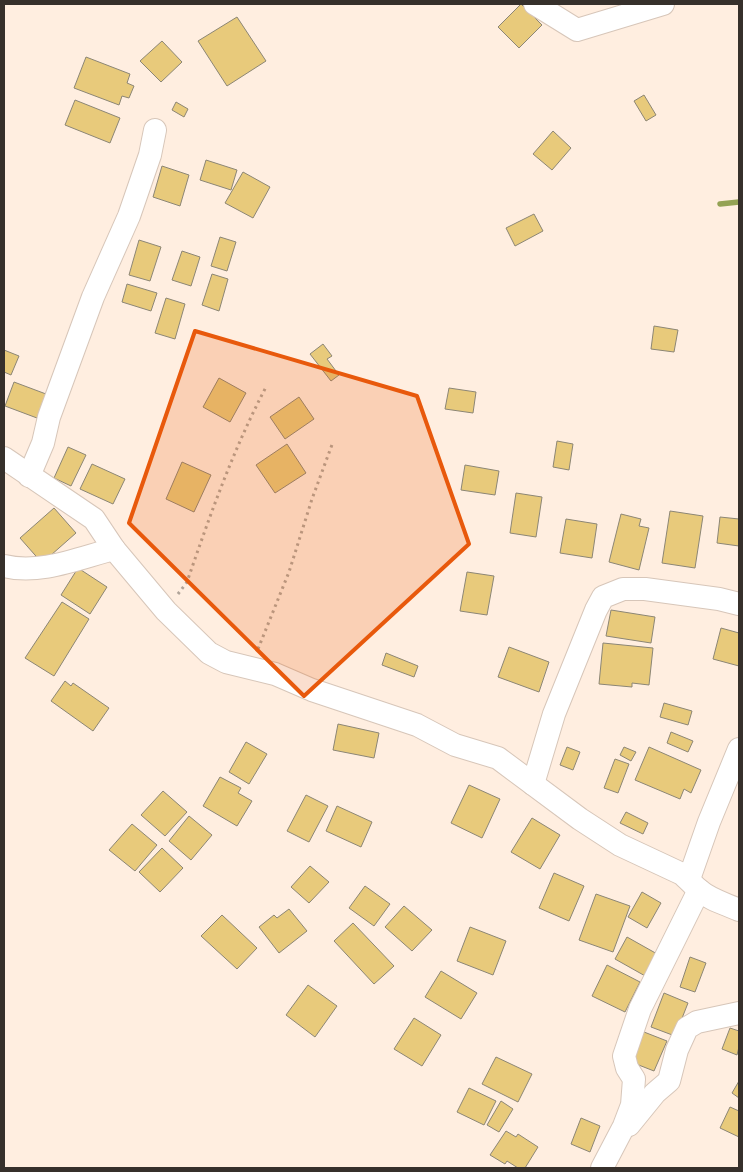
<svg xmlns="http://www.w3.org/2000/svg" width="743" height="1172" viewBox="0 0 743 1172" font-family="Manrope,sans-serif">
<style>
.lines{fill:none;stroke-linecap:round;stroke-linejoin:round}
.stream{stroke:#94a254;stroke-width:5.5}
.building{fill:#e8ca7b;stroke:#8c8675}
.street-casing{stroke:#d7c6b9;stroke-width:24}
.path{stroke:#b0a499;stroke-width:3;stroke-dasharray:2.5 4;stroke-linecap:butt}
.street{stroke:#fff;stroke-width:22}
.marked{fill:#e8590c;fill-opacity:0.2;stroke:#e8590c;stroke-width:4;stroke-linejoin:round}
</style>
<rect width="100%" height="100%" fill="#ffeee0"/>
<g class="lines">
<path class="stream" d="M720 204 739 202"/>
</g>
<g class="building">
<path d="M521 4 542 25 519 48 498 27Z"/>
<path d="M237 17 266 61 227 86 198 41Z"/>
<path d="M162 41 182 62 161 82 140 61Z"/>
<path d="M86 57 130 74 127 83 134 86 129 98 122 96 119 105 74 88Z"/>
<path d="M644 95 656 115 646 121 634 101Z"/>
<path d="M75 100 120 118 110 143 65 125Z"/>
<path d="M176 102 188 109 184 117 172 110Z"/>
<path d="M553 131 571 148 552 170 533 154Z"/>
<path d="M206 160 237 170 231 190 200 180Z"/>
<path d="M162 166 189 175 180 206 153 197Z"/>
<path d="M243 172 270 187 253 218 225 203Z"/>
<path d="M534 214 543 231 515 246 506 228Z"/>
<path d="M220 237 236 242 227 271 211 266Z"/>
<path d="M139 240 161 247 150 281 129 275Z"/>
<path d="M182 251 200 257 191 286 172 280Z"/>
<path d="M212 274 228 279 219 311 202 305Z"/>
<path d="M127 284 157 293 151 311 122 302Z"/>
<path d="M166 298 185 304 175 339 155 333Z"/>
<path d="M654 326 678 330 674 352 651 349Z"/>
<path d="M323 344 332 356 327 359 339 375 331 381 310 354Z"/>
<path d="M4 350 19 356 11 375 4 372Z"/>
<path d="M219 378 246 393 230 422 203 407Z"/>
<path d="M14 382 46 394 37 418 5 406Z"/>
<path d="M449 388 476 392 473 413 445 409Z"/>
<path d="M299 397 314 419 285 439 270 417Z"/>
<path d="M557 441 573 444 569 470 553 467Z"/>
<path d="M287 444 306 473 275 493 256 465Z"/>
<path d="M68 447 86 455 71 486 54 478Z"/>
<path d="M182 462 211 475 194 512 166 499Z"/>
<path d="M92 464 125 479 113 504 80 489Z"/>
<path d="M465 465 499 471 495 495 461 490Z"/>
<path d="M516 493 542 497 536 537 510 533Z"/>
<path d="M54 508 76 533 42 563 20 538Z"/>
<path d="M670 511 703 516 695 568 662 563Z"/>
<path d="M621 514 641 519 639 526 649 528 639 570 609 562Z"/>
<path d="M720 517 739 519V546L717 543Z"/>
<path d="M566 519 597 524 592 558 560 553Z"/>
<path d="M78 568 107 587 90 614 61 595Z"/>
<path d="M467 572 494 576 487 615 460 611Z"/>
<path d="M62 602 89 619 54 676 25 658Z"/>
<path d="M611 610 655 617 651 643 606 636Z"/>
<path d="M721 628 739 633V666L713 659Z"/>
<path d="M603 643 653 648 649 685 632 683V687L599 684Z"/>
<path d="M509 647 549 662 539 692 498 677Z"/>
<path d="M386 653 418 666 414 677 382 665Z"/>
<path d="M65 681 71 686 73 683 109 708 93 731 51 701Z"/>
<path d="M664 703 692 711 688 725 660 717Z"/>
<path d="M338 724 379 733 374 758 333 750Z"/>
<path d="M671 732 693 741 688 752 667 743Z"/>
<path d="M246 742 267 754 249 784 229 772Z"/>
<path d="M567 747 580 752 573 770 560 765Z"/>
<path d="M624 747 636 752 631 761 620 755Z"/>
<path d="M649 747 701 770 691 793 684 789 680 799 635 780Z"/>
<path d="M615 759 629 764 618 793 604 788Z"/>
<path d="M220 777 241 788 238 793 252 801 237 826 203 806Z"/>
<path d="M469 785 500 799 482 838 451 823Z"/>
<path d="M163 791 187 812 165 836 141 815Z"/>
<path d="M306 795 328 806 309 842 287 831Z"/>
<path d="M337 806 372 822 361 847 326 831Z"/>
<path d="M626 812 648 823 643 834 620 823Z"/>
<path d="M189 816 212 835 191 860 169 841Z"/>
<path d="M532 818 560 835 540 869 511 852Z"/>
<path d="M132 824 157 845 135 871 109 850Z"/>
<path d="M162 848 183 868 160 892 139 872Z"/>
<path d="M310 866 329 882 309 903 291 887Z"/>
<path d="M554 873 584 886 569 921 539 908Z"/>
<path d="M365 886 390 904 374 926 349 908Z"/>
<path d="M642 892 661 903 647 928 628 917Z"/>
<path d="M596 894 630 906 613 952 579 940Z"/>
<path d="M404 906 432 930 412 951 385 927Z"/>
<path d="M289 909 307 931 279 953 259 927 274 915 277 918Z"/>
<path d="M222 915 257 948 237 969 201 936Z"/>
<path d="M353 923 394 966 374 984 334 941Z"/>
<path d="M470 927 506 941 493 975 457 961Z"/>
<path d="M627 937 659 955 647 977 615 959Z"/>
<path d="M690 957 706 963 695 992 680 987Z"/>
<path d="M607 965 640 982 625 1012 592 996Z"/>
<path d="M441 971 477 993 461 1019 425 997Z"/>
<path d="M308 985 337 1006 315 1037 286 1015Z"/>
<path d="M664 993 688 1003 675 1036 651 1027Z"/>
<path d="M414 1018 441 1035 422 1066 394 1049Z"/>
<path d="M730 1028 739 1031V1047L737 1055 722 1049Z"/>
<path d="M644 1032 667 1041 654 1071 631 1062Z"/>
<path d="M496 1057 532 1074 518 1102 482 1084Z"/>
<path d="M739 1081V1098L732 1093Z"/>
<path d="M469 1088 496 1101 484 1125 457 1112Z"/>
<path d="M501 1101 513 1109 499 1132 487 1125Z"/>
<path d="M730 1107 739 1111V1137L720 1128Z"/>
<path d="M581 1118 600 1126 590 1152 571 1144Z"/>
<path d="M506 1131 516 1137 518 1134 538 1147 525 1168H518L507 1161 505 1164 490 1155Z"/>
</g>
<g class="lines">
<defs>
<g id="street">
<path d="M535 4 577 30 663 4"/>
<path d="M4 458 94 519 114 549 166 611 209 653 226 662 275 674 312 690 417 725 455 745 498 758 580 819 620 845 682 874C688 879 693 885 699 890 710 900 726 904 739 910"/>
<path d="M29 476 43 443 49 417 93 297 129 216 150 155 155 130"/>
<path d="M4 566C40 575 79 558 114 549"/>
<path d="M533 784 554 714 596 610 603 597 623 589H645L719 599 739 604"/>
<path d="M689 879 709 822 739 749"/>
<path d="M629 1125 655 1093 669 1081 677 1050 687 1028 697 1022 739 1013"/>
<path d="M602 1168 624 1126 632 1105 634 1079 627 1068 624 1056 640 1009 699 890"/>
</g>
</defs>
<use href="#street" class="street-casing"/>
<g class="path">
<path d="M178 594 187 582C210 515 233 450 266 387"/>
<path d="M258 649 289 572 312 499 333 442"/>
</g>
<use href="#street" class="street"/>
</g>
<path class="marked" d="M195 331 417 396 469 544 304 696 129 523Z"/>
<rect width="743" height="1172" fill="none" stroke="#36302b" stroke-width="10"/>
</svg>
